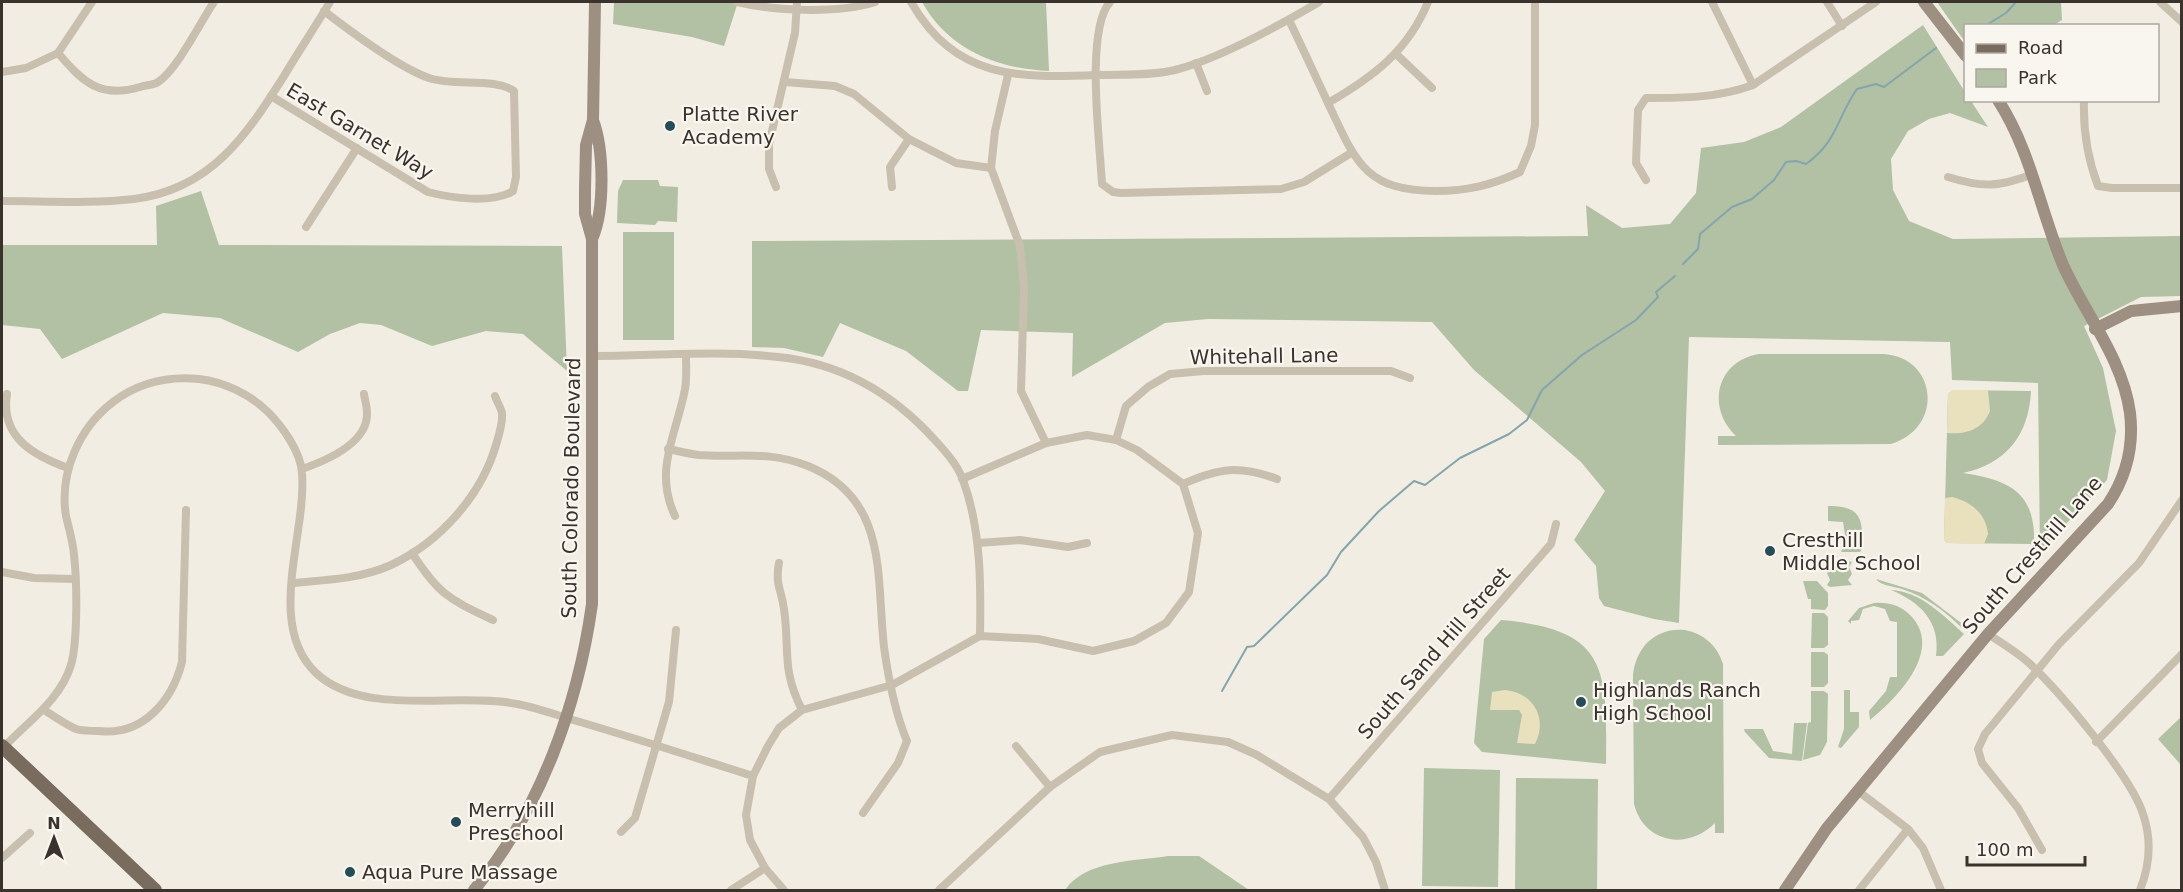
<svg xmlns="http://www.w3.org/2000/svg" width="2183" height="892" viewBox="0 0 2183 892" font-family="'DejaVu Sans',sans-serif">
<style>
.green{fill:#b2c0a4}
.sand{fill:#e9e0be}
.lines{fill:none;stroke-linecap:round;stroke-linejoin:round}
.stream{stroke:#84a5ac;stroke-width:2}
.street{stroke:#c9bfaf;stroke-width:8}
.secondary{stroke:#9d8f81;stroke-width:12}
.primary{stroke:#796c5f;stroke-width:14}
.poi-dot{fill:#264c57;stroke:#f9f6ef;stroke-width:2}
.labels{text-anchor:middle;stroke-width:4.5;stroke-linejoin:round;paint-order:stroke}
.poi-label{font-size:20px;fill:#39322d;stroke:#f9f6ef;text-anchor:start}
.street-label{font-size:20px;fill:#39322d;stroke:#f9f6ef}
</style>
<rect width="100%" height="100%" fill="#f2ede3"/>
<g class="green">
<path d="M614 2H738L724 46 692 37 613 24Z"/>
<path d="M922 2H1046L1049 71C997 69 948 49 922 2Z"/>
<path d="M1937 2H2061L2062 20 2054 25 1966 26 1965 42Z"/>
<path d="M1923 25 1965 92 1966 100 1971 101 1988 127 1950 113 1929 119 1908 131 1891 159 1893 190 1909 221 1953 239 2181 236V296L2141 297 2084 326 2103 368 2116 431 2107 480 2040 552 2038 383 1952 380 1950 342 1689 337 1679 623 1654 619 1604 606 1599 598 1596 566 1574 540 1605 491 1581 462 1474 370 1432 322 1208 319 1165 323 1072 377 1073 333 981 330 968 391H958L906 351 840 323 823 357 784 348 752 347V241L1588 236 1586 205 1622 228 1670 224 1696 193 1701 148 1744 142 1781 127Z"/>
<path d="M623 180H658L660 186 678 187 677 222 658 221 655 225 617 223 618 191Z"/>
<path d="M201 191 219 245 562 246 567 371 523 334 486 331 432 346 381 325 360 323 330 334 298 352 220 318 163 313 62 359 40 329 2 325V245H157L156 206Z"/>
<rect x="623" y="232" width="51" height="108"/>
<path d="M1759 354H1883C1938 357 1944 428 1891 444L1718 445V436H1736C1706 408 1716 361 1759 354Z"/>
<path d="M1953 390 2031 391C2029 435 2006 464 1963 473 2009 480 2036 492 2034 544L1947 543 1944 540 1948 394Z"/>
<path d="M1828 506C1862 506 1863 519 1862 549L1860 552H1841L1846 541 1843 522 1828 521Z"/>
<path d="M1841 559 1852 562 1849 567 1852 574 1848 580 1852 585 1830 587 1827 585 1830 580 1827 573 1831 567 1827 563Z"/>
<path d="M1876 579 1922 593 1969 629H1963C1945 611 1926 597 1902 589 1893 586 1881 586 1876 579Z"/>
<path d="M1803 581H1817L1828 593V606L1825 610 1811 609V599H1808Z"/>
<path d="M1891 590C1920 591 1944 616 1964 634L1943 656H1936C1941 622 1920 602 1891 590Z"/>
<path d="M1874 603C1889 602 1902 606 1912 617 1943 652 1896 699 1870 720L1869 711 1886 691 1890 677H1897V622L1890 621 1885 609 1874 606 1863 609 1859 620 1851 621V624L1848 621 1859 608Z"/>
<path d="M1812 613H1824L1828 617V645L1824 648H1811Z"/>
<path d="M1501 620C1609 629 1607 670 1606 764L1482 752 1474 743 1484 639Z"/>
<path d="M1685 630C1704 634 1717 645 1723 664L1724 833H1715V823C1687 851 1644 843 1634 804L1633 675C1636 647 1656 627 1685 630Z"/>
<path d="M1811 652H1824L1828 655V683L1824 687H1811Z"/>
<path d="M1844 690H1850V712H1859V727L1841 748 1838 747 1844 729Z"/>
<path d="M1811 691H1824L1828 694 1827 742 1820 755 1803 760 1808 723 1811 722Z"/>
<path d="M2181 717V765L2158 739Z"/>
<path d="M1794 723H1807L1802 761 1769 758 1745 732 1744 729H1763L1773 751 1792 754Z"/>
<path d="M1424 768 1500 770 1498 887 1422 886Z"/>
<path d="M1516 778 1598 779 1597 890H1515Z"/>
<path d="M1168 856H1199L1249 890H1065C1085 860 1136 861 1168 856Z"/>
</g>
<g class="sand">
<path d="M1953 390H1988L1990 411C1983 429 1966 435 1947 433L1948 394Z"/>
<path d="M1952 497C1971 502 1986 513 1988 534L1984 544 1947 543 1944 540 1945 498Z"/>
<path d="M1505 690C1534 693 1548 718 1535 744L1517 743 1522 715 1519 710H1490L1492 692Z"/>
</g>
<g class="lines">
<g class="stream">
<path d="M1985 26 2006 13 2016 2"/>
<path d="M1683 264 1698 249 1700 234 1732 207 1752 199 1774 180 1786 162 1796 161 1806 164C1838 141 1836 119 1857 89L1876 84 1884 87 1936 48"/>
<path d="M1222 691 1247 647 1254 646 1327 575 1341 552 1379 511 1414 481 1425 485 1460 458 1509 434 1527 420 1542 390 1582 355 1636 320 1658 297 1656 292 1675 276"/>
</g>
<g class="street">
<path d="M737 2C775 11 838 14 875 2"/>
<path d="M911 2C956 80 1018 78 1098 75 1123 74 1150 76 1175 70 1218 59 1280 25 1319 2"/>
<path d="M1110 2C1085 30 1100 144 1102 184L1113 192 1121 193 1281 189 1304 182 1351 153"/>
<path d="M1712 2 1753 85"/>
<path d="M1827 2 1842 26"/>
<path d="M2160 2 2182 22"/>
<path d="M1289 20C1302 47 1315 75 1328 103 1355 160 1364 191 1436 191 1467 191 1492 185 1520 172L1531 146 1535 125V2"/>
<path d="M58 53C83 82 100 99 140 87 146 85 154 85 158 82 177 70 201 21 214 2"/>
<path d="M1396 54 1432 88"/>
<path d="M1196 63 1207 91"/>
<path d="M2 72 26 68 58 53 92 2"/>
<path d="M1008 75 995 131 991 168 1020 246 1024 287 1021 391 1046 443"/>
<path d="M785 82 835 86 854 94 909 139 956 163 991 168"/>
<path d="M271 96 428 192C451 198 492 204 513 191L516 177 514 91C494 77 455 87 429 78 400 68 350 31 324 11"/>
<path d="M2084 100C2083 131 2087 157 2098 186L2112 188H2182"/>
<path d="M1328 103C1373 77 1408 51 1428 2"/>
<path d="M1948 177C1983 188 1999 187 2033 174"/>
<path d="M1646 180 1636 163 1638 110 1646 98C1683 98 1718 98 1753 85L1876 2"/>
<path d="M776 187 769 169V144L795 33 797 2"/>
<path d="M892 187 890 167 909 139"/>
<path d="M2 201C45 201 91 204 134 199 211 189 246 136 284 76 299 51 315 27 330 2"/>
<path d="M306 227 357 148"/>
<path d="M592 356C653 356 717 350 778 357 841 363 892 393 934 439 945 451 957 464 963 480 981 529 981 584 980 636"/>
<path d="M7 394C0 438 35 456 68 468"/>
<path d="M1116 440 1126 406 1148 387 1170 374 1204 371H1391L1410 378"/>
<path d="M668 449C678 451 689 454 699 455 739 458 768 450 808 466 889 499 876 576 884 647 888 676 896 715 907 741L898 763 863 813"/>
<path d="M302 469C325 461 368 443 367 413 367 407 365 400 364 394"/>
<path d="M1183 484C1219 468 1239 465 1277 479"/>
<path d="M675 516C653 470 677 433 685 389 687 378 686 367 686 356"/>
<path d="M978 543 1020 540 1068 547 1087 543"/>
<path d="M412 553C439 595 449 599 493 620"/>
<path d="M779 563C775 585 781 588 784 609 790 651 781 668 802 710"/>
<path d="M2 572 34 578 75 579"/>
<path d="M292 583C326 580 360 579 391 565 440 542 481 496 496 445 499 435 503 423 502 413 501 408 497 402 495 396"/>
<path d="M1988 634C2002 643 2017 652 2029 663 2060 692 2131 776 2143 814 2152 840 2150 865 2140 890"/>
<path d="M44 710C54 716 65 724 76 729 82 731 91 731 99 731 143 736 172 701 182 662L186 510"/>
<path d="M2096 742 2182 654"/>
<path d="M1016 746 1050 787"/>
<path d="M2 749C27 722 60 701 71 665 78 640 77 581 74 555 73 542 69 529 66 516 59 473 79 428 113 402 138 383 168 376 199 379 224 382 250 394 268 412 282 426 301 452 302 473 307 533 265 625 316 673 363 717 452 693 511 703 534 706 558 716 580 722 638 739 696 758 753 776"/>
<path d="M1858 791 1908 829 1923 848 1941 890"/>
<path d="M1329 799 1551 544 1556 524"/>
<path d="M621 832 635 818 669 702 676 630"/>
<path d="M2042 850 2018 808 1982 763 1978 749 1985 734 2059 644 2139 563 2182 500"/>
<path d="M2 858 30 833"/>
<path d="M731 890 765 868"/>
<path d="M784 890 765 868 750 840 746 815 753 776 768 746 779 728 802 710 892 685 980 636 1038 639 1093 651 1134 641 1166 623 1189 592 1198 533 1183 484 1137 450 1116 440 1087 435 1046 443 962 479"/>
<path d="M939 890 1050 787 1100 752 1172 735 1228 742 1257 755 1329 799 1363 837 1376 862 1385 890"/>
<path d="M1859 890 1908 829"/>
</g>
<g class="secondary">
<path d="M1924 2 1966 56"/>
<path d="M592 239C605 210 604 150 593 120"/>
<path d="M2095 329 2131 311 2182 306"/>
<path d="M474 890C540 811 578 705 592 604V239L585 214V189L586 145 593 120 595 2"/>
<path d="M1785 890 1827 828 1988 634 2108 504C2126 477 2134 446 2130 413 2123 359 2085 314 2063 265 2040 210 2031 151 1998 100"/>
</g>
<path class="primary" d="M2 746 155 890"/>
</g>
<g class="poi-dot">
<circle cx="670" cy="126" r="6"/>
<circle cx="1770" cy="551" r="6"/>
<circle cx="1581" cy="702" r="6"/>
<circle cx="456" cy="822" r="6"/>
<circle cx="350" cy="872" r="6"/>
</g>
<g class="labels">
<g class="poi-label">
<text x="682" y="121">Platte River<tspan x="682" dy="23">Academy</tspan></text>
<text x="1782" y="547">Cresthill<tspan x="1782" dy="23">Middle School</tspan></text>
<text x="1593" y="697">Highlands Ranch<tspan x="1593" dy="23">High School</tspan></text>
<text x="468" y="817">Merryhill<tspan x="468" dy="23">Preschool</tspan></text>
<text x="362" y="879">Aqua Pure Massage</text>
</g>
<g class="street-label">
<text transform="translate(360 131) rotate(31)" y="7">East Garnet Way</text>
<text transform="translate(1264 356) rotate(-1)" y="7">Whitehall Lane</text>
<text transform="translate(571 488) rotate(-89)" y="7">South Colorado Boulevard</text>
<text transform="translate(2032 555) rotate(-49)" y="7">South Cresthill Lane</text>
<text transform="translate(1434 653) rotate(-49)" y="7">South Sand Hill Street</text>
</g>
</g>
<rect width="2183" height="892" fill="none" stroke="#39322d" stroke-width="6"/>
<rect x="1964" y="24" width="195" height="78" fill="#f9f6ef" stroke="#aca8a1" stroke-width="1.5"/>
<rect x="1976" y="44" width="30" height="9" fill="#796c5f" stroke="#aca8a1" stroke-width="1.5"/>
<text x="2018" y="54" font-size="18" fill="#39322d">Road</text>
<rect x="1976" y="69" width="30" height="18" fill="#b2c0a4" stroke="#aca8a1" stroke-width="1.5"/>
<text x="2018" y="84" font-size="18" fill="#39322d">Park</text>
<g transform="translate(54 838)" stroke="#f9f6ef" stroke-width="4.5" paint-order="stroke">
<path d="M0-4.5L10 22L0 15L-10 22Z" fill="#39322d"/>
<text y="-9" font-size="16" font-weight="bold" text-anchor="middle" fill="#39322d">N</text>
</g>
<path d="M1967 856v9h118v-9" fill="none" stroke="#39322d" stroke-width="3"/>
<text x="1976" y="856" font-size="18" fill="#39322d" stroke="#f9f6ef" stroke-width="4.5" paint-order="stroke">100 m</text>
</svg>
